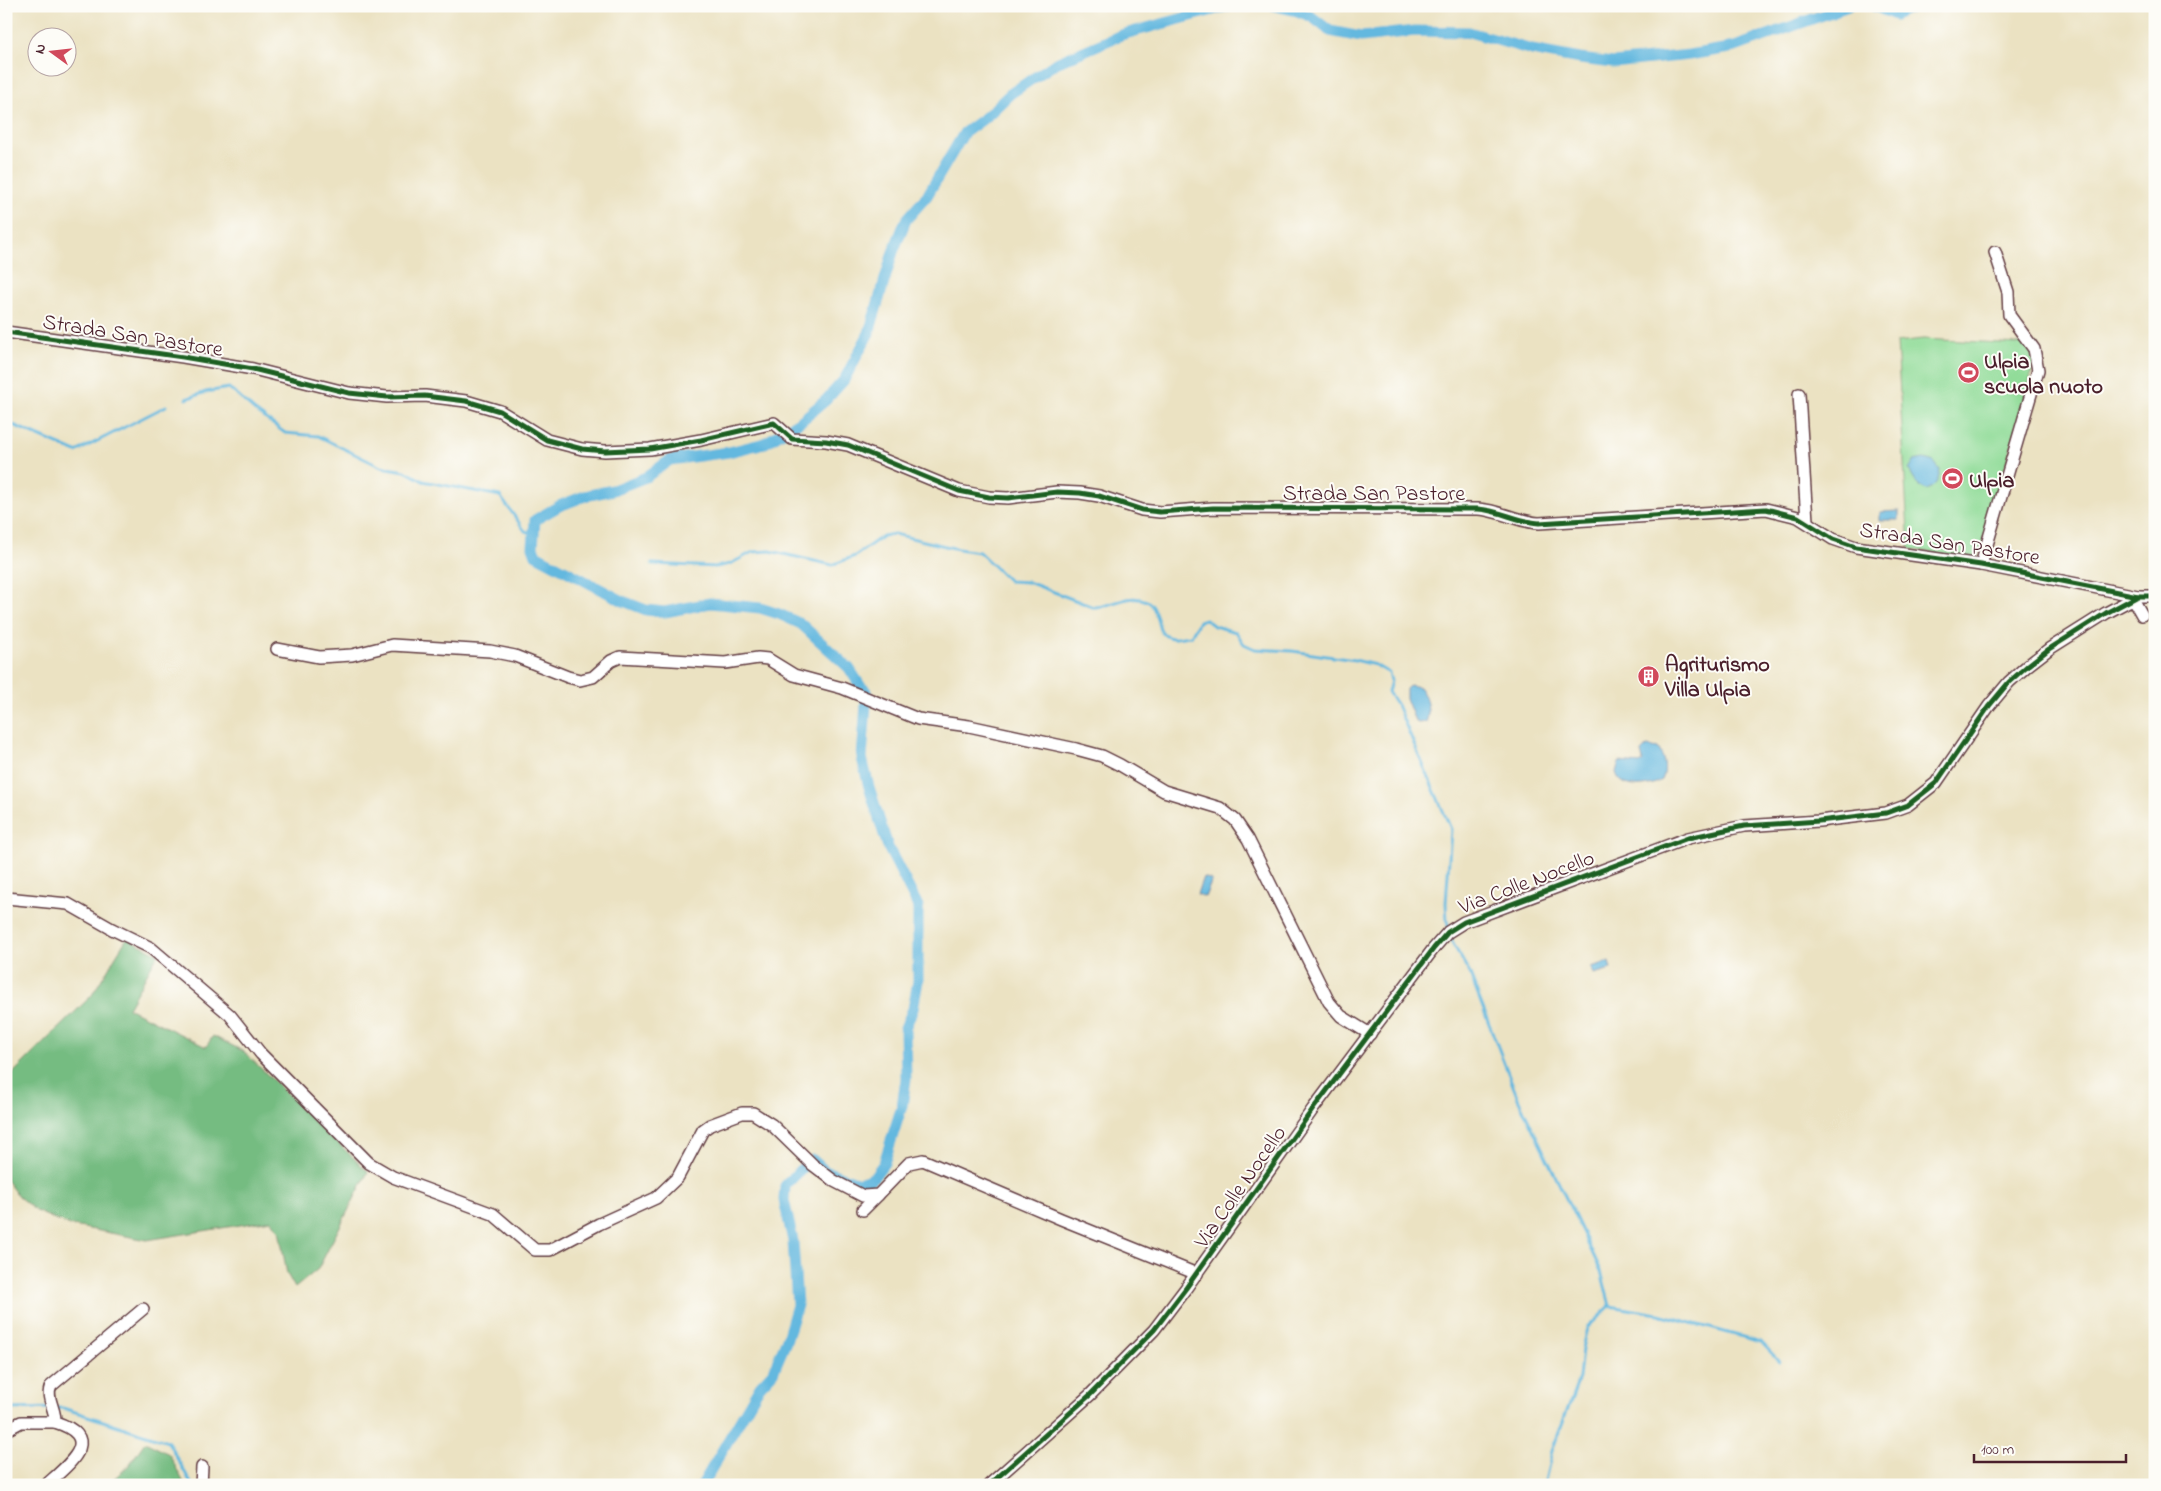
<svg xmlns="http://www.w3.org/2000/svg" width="2161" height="1491" viewBox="0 0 2161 1491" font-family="'Indie Flower',sans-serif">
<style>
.green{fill:#91dc99;stroke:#6e7e62}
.forest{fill:#74bc81;stroke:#5f6e56}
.water{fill:#63b8df;stroke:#566c85}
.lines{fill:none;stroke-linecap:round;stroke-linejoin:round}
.stream{stroke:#63b8df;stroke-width:3}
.canal{stroke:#63b8df;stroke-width:11}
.minor-casing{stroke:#623c42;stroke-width:14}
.minor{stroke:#fff;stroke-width:11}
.cycleway-casing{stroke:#fdfcf7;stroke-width:8}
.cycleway{stroke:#1b5e20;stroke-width:5}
.labels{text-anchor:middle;stroke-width:4;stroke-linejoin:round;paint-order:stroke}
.street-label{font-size:22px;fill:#4a1f2b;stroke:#fdfcf7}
.poi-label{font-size:22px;font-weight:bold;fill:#4a1f2b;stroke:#fdfcf7;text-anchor:start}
</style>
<rect width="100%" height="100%" fill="#fdfcf7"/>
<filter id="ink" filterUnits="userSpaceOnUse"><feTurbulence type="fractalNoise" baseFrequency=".02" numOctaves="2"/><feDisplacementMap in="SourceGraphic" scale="10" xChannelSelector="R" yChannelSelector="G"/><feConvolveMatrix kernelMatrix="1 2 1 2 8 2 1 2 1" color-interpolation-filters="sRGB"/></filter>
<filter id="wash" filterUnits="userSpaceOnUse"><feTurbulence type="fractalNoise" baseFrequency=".0096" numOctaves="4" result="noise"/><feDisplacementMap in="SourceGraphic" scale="20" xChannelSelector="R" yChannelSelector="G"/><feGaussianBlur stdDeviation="1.12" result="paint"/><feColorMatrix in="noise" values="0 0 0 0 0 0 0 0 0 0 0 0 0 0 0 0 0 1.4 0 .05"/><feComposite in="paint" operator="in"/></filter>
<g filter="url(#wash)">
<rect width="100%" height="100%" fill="#ebe2c2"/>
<path class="green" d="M1923 339 2039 345 2022 410 1977 560 1909 549 1897 342Z"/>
<g class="forest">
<path d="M127 938 158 954 128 1008 206 1047 213 1036 243 1051 368 1172 318 1269 295 1288 287 1274 279 1230 271 1220 147 1240 68 1225 36 1211 18 1196 6 1180V1080L92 995Z"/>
<path d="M145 1442 169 1454 185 1485H107L129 1465Z"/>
</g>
<g class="water">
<path d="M1924 459 1934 462 1940 470C1939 479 1936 486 1927 490 1917 486 1913 479 1909 469L1914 461Z"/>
<path d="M1899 511V520H1880V512Z"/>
<path d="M1410 685 1419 687C1426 695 1431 711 1426 722L1418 723 1415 721 1406 698V689Z"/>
<path d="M1647 746 1658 748C1664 757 1667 770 1662 780 1649 788 1620 791 1616 772L1619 762 1640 764 1643 761 1641 752Z"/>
<path d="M1203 877 1212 880 1205 897 1197 894Z"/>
<path d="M1609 962 1611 969 1594 974 1591 967Z"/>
</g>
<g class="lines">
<g class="stream">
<path d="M186 399 206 392 229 388 255 411 285 433 318 436 381 467 405 471 423 481 500 496 525 531 534 534"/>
<path d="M6 429 13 425 76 452 166 406"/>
<path d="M652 564 716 567 730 564 753 552 770 551 832 565 855 556 883 536 894 534 958 549 979 552 1009 581 1028 582 1093 607C1111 608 1128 592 1147 601 1161 608 1153 636 1172 638 1178 639 1185 636 1191 636L1199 621 1205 619 1214 626 1236 632 1244 644 1255 649 1292 651 1355 660 1375 665 1389 673 1391 681 1388 692 1397 705 1451 829 1446 903 1447 921 1452 942 1469 972 1517 1096 1601 1271 1610 1306"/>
<path d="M1610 1306 1659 1314 1761 1342 1779 1361"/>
<path d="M6 1409 63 1408 168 1442 192 1485"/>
<path d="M1544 1485 1552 1451 1579 1379 1582 1348 1587 1328 1610 1306"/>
</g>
<g class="canal">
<path d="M1275 6 1297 11 1312 17 1330 31 1361 37 1415 31 1469 32 1532 50 1580 59 1613 63 1689 55 1735 47 1848 6"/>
<path d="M1874 6 1895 15 1914 6"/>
<path d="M702 1485 760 1386 773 1372 787 1339 797 1305 793 1241 784 1200 785 1186 800 1170 813 1160 825 1171 859 1183 873 1178 884 1163 902 1106 906 1079 905 1028 913 1009 918 981V906L888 847 869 787 862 758 867 691 861 687 849 668 801 624 779 614 760 608 710 603 665 612 646 610 623 601 536 555 533 547 535 520 559 506 585 496 613 490 646 477 670 460 729 452 765 443 802 420 826 400 844 380 869 333 893 252 906 220 927 196 964 133 987 116 1010 94 1056 63 1121 35 1228 6"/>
</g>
</g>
</g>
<g filter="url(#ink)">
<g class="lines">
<defs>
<g id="minor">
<path d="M6 332 183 357 253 369 349 393 387 397 425 396 466 401 500 411 547 440 582 449 605 451 650 449 701 440 774 423 792 439 826 441 848 445 959 491 989 497 1008 498 1057 492 1080 493 1099 496 1142 510 1160 512 1213 508 1478 509C1499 510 1518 522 1539 523L1766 509 1798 517 1833 539 1856 547 1981 565 2138 596"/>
<path d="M1799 394 1807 521"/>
<path d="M1981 565 2038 370 2034 349 2009 315 2008 292 1995 252"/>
<path d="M2133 599 2142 615"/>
<path d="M277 649 319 657 352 655 392 645 490 651 515 656 568 677 580 680 593 677 611 661 620 657 725 663 758 658 768 659 794 675 842 688 918 719 969 726 1076 749 1102 756 1120 765 1164 791 1220 808 1235 820 1248 839 1329 1002 1341 1016 1370 1034"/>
<path d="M6 898 68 904 112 929 151 948 230 1015 261 1054 369 1163 393 1177 493 1214 535 1250H550L599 1224 656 1198 678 1177 703 1130 710 1125 742 1113H753L772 1125 813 1165 834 1181 863 1196 878 1195 909 1163 923 1160 1061 1219 1197 1274"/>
<path d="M863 1210 878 1195"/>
<path d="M6 1430 21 1422H55C56 1409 45 1397 51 1386L143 1309"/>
<path d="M46 1485C69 1464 105 1438 55 1422"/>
<path d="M201 1485 202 1467"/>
<path d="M989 1485 1090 1395 1154 1330 1186 1288 1313 1109 1434 948 1448 932 1464 922 1688 838 1744 826 1819 821 1886 813 1908 805 1936 783 1989 706 2009 682 2027 666 2049 649 2106 613 2138 596H2155"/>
</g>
</defs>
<use href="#minor" class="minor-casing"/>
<use href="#minor" class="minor"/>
<defs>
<g id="cycleway">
<path d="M6 332 183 357 253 369 349 393 387 397 425 396 466 401 500 411 547 440 582 449 605 451 650 449 701 440 774 423 792 439 826 441 848 445 959 491 989 497 1008 498 1057 492 1080 493 1099 496 1142 510 1160 512 1213 508 1478 509C1499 510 1518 522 1539 523L1766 509 1798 517 1833 539 1856 547 1981 565 2138 596"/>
<path d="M989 1485 1090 1395 1154 1330 1186 1288 1313 1109 1434 948 1448 932 1464 922 1688 838 1744 826 1819 821 1886 813 1908 805 1936 783 1989 706 2009 682 2027 666 2049 649 2106 613 2138 596H2155"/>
</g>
</defs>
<use href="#cycleway" class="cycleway-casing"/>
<use href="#cycleway" class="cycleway"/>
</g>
</g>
<defs>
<symbol id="stadium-disc" viewBox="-11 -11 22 22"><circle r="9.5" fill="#d1495b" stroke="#fdfcf7"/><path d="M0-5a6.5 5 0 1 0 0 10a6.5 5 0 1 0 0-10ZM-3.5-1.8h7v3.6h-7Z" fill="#fff"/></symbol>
<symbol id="building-disc" viewBox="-11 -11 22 22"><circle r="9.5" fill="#d1495b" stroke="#fdfcf7"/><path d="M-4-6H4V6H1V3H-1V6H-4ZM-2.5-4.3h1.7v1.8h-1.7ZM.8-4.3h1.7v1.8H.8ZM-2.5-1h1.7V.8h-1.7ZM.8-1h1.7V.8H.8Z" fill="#fff"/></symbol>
</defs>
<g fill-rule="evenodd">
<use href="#stadium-disc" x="1956" y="360" width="25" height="25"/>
<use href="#stadium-disc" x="1940" y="466" width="25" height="25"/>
<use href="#building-disc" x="1636" y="664" width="25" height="25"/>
</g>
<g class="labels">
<g class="street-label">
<text transform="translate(133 334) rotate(9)" y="8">Strada San Pastore</text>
<text x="1374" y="500">Strada San Pastore</text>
<text transform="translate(1950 542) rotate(9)" y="8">Strada San Pastore</text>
<text transform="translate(1526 881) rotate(-21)" y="8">Via Colle Nocello</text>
<text transform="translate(1239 1186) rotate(-55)" y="8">Via Colle Nocello</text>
</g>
<g class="poi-label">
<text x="1984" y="368">Ulpia<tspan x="1984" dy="25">scuola nuoto</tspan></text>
<text x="1969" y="487">Ulpia</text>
<text x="1665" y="671">Agriturismo<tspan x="1665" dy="25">Villa Ulpia</tspan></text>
</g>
</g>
<rect width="2161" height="1491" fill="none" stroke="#fdfcf7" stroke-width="25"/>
<g transform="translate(52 52) rotate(285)"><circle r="24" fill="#fdfcf7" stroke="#b5a4a5"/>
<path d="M0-4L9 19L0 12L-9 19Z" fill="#d1495b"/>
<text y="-8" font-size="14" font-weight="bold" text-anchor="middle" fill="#4a1f2b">N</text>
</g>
<path d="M1974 1454v8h152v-8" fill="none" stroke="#4a1f2b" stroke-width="2.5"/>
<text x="1981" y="1454" font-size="15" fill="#4a1f2b" stroke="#fdfcf7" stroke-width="4" paint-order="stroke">100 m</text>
</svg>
